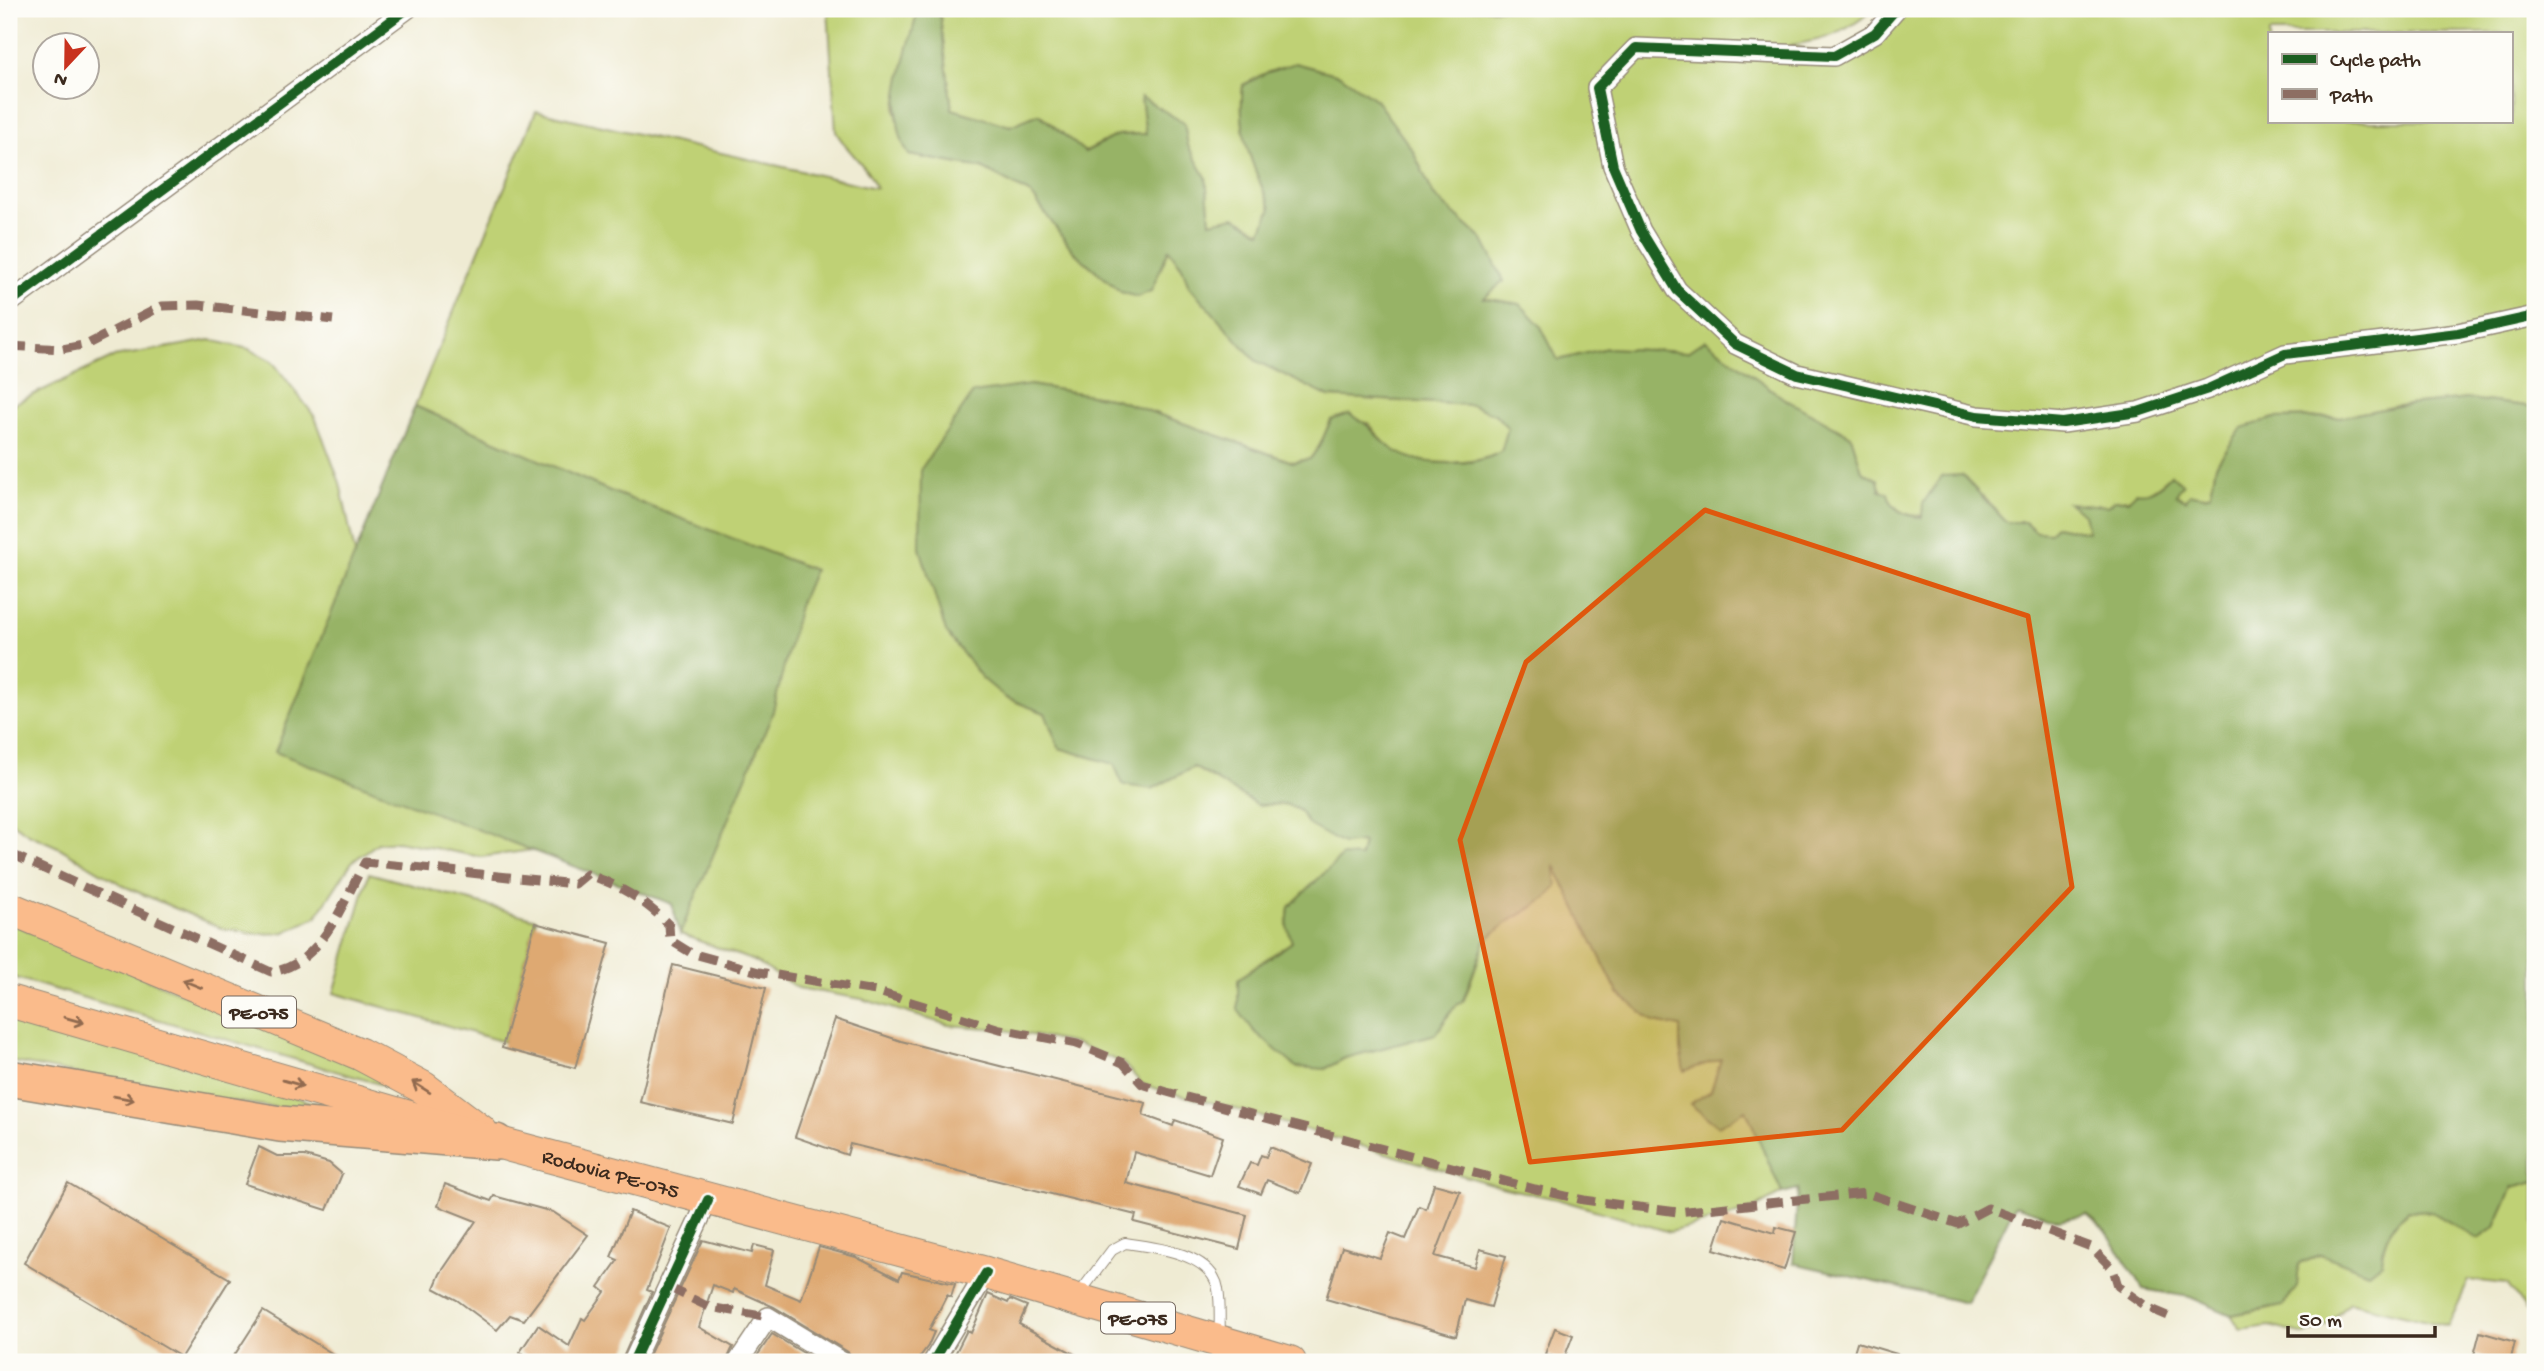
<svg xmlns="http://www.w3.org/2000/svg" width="2544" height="1371" viewBox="0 0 2544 1371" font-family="'Gochi Hand',sans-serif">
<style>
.green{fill:#bfd174;stroke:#7d7e49;stroke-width:2;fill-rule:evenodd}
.forest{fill:#97b366;stroke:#696e42;stroke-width:2}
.building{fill:#dea972}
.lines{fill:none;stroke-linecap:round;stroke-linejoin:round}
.lane-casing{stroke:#958a78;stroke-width:12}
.street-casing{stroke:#958a78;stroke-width:22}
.primary-casing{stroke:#958a78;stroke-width:34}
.highway-casing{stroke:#958a78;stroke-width:38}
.lane{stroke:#fff;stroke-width:10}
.street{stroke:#fff;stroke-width:19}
.primary{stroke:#fabb8b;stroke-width:32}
.highway{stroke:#fabb8b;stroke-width:35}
.quiet{stroke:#8d6e63;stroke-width:9;stroke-dasharray:18 9;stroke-linecap:butt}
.cycleway-casing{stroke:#fdfcf7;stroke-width:15}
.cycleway{stroke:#1b5e20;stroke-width:10}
.oneway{stroke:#916b4f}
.marked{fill:#df570d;fill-opacity:0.2;stroke:#df570d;stroke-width:5;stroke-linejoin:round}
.labels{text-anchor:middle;stroke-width:6;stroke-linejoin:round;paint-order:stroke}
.shield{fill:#fdfcf7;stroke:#75695f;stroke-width:2}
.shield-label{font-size:19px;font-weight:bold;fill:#3b2a1e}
.street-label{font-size:21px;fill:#3b2a1e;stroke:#fdfcf7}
</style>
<rect width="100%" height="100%" fill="#fdfcf7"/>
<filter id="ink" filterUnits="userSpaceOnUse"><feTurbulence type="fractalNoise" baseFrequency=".0143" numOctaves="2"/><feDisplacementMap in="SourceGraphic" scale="14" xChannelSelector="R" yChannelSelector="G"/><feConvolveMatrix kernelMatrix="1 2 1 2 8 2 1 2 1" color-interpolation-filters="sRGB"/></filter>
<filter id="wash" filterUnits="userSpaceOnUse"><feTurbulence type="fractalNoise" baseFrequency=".00686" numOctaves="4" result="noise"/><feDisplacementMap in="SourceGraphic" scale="28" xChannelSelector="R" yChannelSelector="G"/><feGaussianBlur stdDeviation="1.57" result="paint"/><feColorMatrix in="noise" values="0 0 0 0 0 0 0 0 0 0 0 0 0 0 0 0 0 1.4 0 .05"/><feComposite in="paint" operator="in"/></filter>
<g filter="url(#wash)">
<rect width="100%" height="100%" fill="#efebd3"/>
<g class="green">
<path d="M828 9H918L895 109 909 155 982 168 1031 194 1074 252 1121 292 1151 291 1169 249 1182 268 1189 286 1328 397 1472 405 1495 414 1508 428 1502 452C1474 466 1416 468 1390 448 1382 441 1375 431 1368 423L1331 420 1320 445 1310 459 1293 462 1115 399 1030 385 1006 698 1045 713 1059 748 1114 764 1152 789 1193 767 1258 805 1286 804 1299 810 1309 825 1363 842 1360 857 1306 891 1289 907 1287 926 1292 942 1251 969 1325 1069 1345 1058 1436 1034 1453 1008 1464 1000 1485 941 1508 922 1537 905 1553 861 1618 993 1654 1022 1680 1027V1050L1722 1058 1711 1091 1691 1103 1746 1109 1782 1193 1749 1211 1670 1232 1557 1199 1505 1188 1222 1105 1167 1092 1142 1084 1123 1063 1077 1044 1000 1029 948 1025 862 999 798 988 754 961 680 934 684 890 569 845 481 857 398 841 378 843 352 862 316 917 283 933 256 934 221 928 126 887 58 847 28 834 9 820V406L114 357 210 340 249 349 272 361 315 417 340 483 364 596 814 570 610 491 415 406 536 111 876 188C868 166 848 153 836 132Z"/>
<path d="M933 9H1874C1845 33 1828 40 1790 45L1834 56 1896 9H2535V407L2468 399 2398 406 2340 417 2274 418 2242 429 2216 465 2211 493 2205 496 2191 494 2186 500 2175 495 2171 475C2156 490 2137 500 2115 500L2107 506 2070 504 2084 514 2089 532 2055 526 2050 533 2036 532 2025 522H2006L1983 496C1955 505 1914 531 1892 503 1884 495 1880 492 1878 480L1862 471 1851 436 1783 398 1705 340 1687 352 1607 348 1558 361 1540 325 1484 298 1483 240 1434 196 1413 151 1243 85C1237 134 1252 164 1271 208L1262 232 1235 217 1210 222 1206 177 1188 146 1184 123 1141 98 1146 134 1117 135 1084 152 1039 114 1010 126 952 109 940 16ZM2269 33H2511V121H2269Z"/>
<path d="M369 873 536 919 504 1042 334 993Z"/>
<path d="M9 922 363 1068 407 1092 9 976Z"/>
<path d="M9 1014 380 1122 195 1096 9 1061Z"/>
<path d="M2535 1181V1322L2507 1284 2469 1280 2448 1326 2349 1302 2330 1323 2305 1335 2269 1326 2241 1330 2231 1315C2272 1307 2295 1313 2299 1264L2321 1254 2354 1265 2382 1262C2383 1237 2391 1227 2408 1210L2432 1212 2478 1238 2495 1227 2513 1187Z"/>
</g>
<g class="forest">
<path d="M918 9H933L940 16 952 109 1010 126 1039 114 1085 152 1117 135 1146 134 1141 97 1184 123 1188 146 1206 177 1210 222 1235 217 1261 232 1271 208C1252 164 1237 134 1243 85L1266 73 1295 63 1340 75 1376 100 1413 151 1434 196 1483 240 1504 281 1484 298 1520 304 1540 325 1558 360 1607 348 1687 352 1705 340 1783 398 1851 436 1862 471 1878 480 1880 491 1888 493C1891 510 1906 516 1922 517L1923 503 1942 476 1962 475 2006 522H2025L2036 532 2050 533 2055 526 2088 532 2084 514 2068 503 2107 506 2115 500H2128L2136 492C2151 495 2161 486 2171 475L2183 484 2176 495 2186 500 2190 494 2205 496 2211 493 2216 465 2242 428 2275 418 2340 417 2398 406 2468 399 2535 407V1181L2513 1187 2495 1227 2478 1239 2432 1212 2408 1210C2391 1227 2383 1237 2382 1262L2368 1273 2321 1254 2299 1264 2297 1287 2283 1305 2231 1315 2190 1297 2143 1289 2106 1231 2087 1214 2059 1220 2015 1205 1966 1303 1793 1263 1798 1189 1782 1193 1746 1110 1718 1126 1690 1104 1711 1091 1721 1059 1684 1071 1680 1050V1027L1654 1022 1618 993 1554 864 1557 886 1547 898 1508 922 1485 941 1463 1000 1453 1008 1436 1034 1345 1058 1325 1069 1296 1067 1254 1031 1238 1010V979L1292 942 1287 926 1289 907 1342 856 1360 857 1363 842 1343 844 1309 825 1299 810 1285 804 1258 805 1194 767 1152 789 1123 785 1114 764 1059 748 1045 713 1006 698 982 678 946 632 920 548 921 469 973 393 1030 385 1115 399 1292 462 1310 459 1320 445 1331 420 1349 414C1373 425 1373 435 1391 448 1419 468 1472 467 1501 452L1508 428 1495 414 1472 405 1329 397 1256 361 1189 286 1182 267 1169 249 1151 291 1137 297 1121 292 1074 252 1031 194 982 168 909 155C882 112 908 55 918 9Z"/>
<path d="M415 406 610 491 814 570 799 606 772 715 680 934 672 904 275 752Z"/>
</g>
<g id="blocks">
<g class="building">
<path d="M535 923 610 943 575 1068 502 1048Z"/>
<path d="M673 965 766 988 733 1124 640 1102Z"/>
<path d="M835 1019 901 1041 1146 1103 1143 1115 1173 1126 1175 1120 1223 1137 1210 1175 1134 1152 1126 1183 1247 1215 1239 1249 1134 1222 1136 1215 850 1144 847 1155 795 1137Z"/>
<path d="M259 1147 277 1156H305L329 1163 342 1174 327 1210 245 1184Z"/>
<path d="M1270 1147 1312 1164 1300 1193 1267 1180 1261 1194 1239 1186 1250 1163 1257 1165 1261 1155 1266 1157Z"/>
<path d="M68 1183 230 1279 181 1357 24 1263Z"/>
<path d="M445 1184 491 1201 494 1196 553 1212 588 1235 524 1320 510 1315 497 1330 457 1300 434 1288 440 1274 476 1221 438 1206Z"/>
<path d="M1434 1184 1460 1191 1435 1256 1475 1267 1480 1249 1506 1256 1491 1307 1465 1300 1456 1336 1326 1299 1342 1247 1380 1258 1390 1233 1405 1239 1419 1206 1426 1209Z"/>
<path d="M630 1211 671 1228 647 1290 652 1292 621 1362H536L520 1352 538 1325 569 1346 582 1318 585 1320 605 1292 599 1287 618 1260 611 1257Z"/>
<path d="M1724 1218 1775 1233 1776 1227 1796 1232 1784 1270 1714 1249Z"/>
<path d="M703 1240 752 1253 754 1245 774 1250 765 1285 801 1300 819 1247 856 1257 899 1279 902 1272 955 1284 951 1297 947 1295 929 1330 934 1332 928 1346 916 1362H857L848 1352 774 1307 734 1289 733 1293 713 1285 699 1327 733 1347 726 1362H646Z"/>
<path d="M988 1294 1008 1303 1010 1299 1027 1306 1019 1324 1089 1362H951L967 1330 971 1333Z"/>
<path d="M263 1311 346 1362H230Z"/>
<path d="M1555 1328 1573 1335 1563 1361 1545 1354Z"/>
<path d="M2480 1332 2515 1342 2510 1362 2474 1355Z"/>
<path d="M772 1334 815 1360 813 1362H753Z"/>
<path d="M1857 1342 1910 1358 1909 1362H1851Z"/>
</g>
</g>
</g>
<g filter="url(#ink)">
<use href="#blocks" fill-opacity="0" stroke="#958a78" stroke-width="2"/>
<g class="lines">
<defs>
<path id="lane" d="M1079 1294 1112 1250 1125 1243C1154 1247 1212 1253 1218 1289 1221 1304 1219 1322 1220 1338"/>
<g id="street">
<path d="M1896 9 1875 33 1834 56 1636 48 1597 88 1613 166 1641 231 1677 290 1735 344 1797 374 1977 416 2063 423 2138 412 2208 389 2285 354 2458 333 2535 316"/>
<path d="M9 303 407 9"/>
<path d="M633 1362 708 1200"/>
<path d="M738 1362 768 1317 842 1362"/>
<path d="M933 1362 986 1273"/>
</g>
<g id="primary">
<path d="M9 908 360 1054 424 1088 481 1131"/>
<path id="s1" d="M9 1001 496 1142 986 1273 1290 1362"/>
</g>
<path id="highway" d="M9 1078 280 1124 496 1142"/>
</defs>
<use href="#lane" class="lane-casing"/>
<use href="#street" class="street-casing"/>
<use href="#primary" class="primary-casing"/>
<use href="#highway" class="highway-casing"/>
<use href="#lane" class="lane"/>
<use href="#street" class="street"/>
<use href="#primary" class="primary"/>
<use href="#highway" class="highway"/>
<g class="quiet">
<path d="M9 346 62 349 88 344 162 306 198 305 333 320"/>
<path d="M9 853 271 972C322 965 343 902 365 862L575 884 587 874C621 886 644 900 669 925L670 940 691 953 759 972 875 991 1000 1029 1077 1044 1123 1063 1142 1084 1167 1092 1535 1189 1584 1200 1678 1212 1866 1193 1958 1224 1988 1208 2091 1247 2113 1269 2118 1286 2147 1307 2175 1319"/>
<path d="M668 1287 709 1307 768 1317"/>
</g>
<defs>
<g id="cycleway">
<path d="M1896 9 1875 33 1834 56 1636 48 1597 88 1613 166 1641 231 1677 290 1735 344 1797 374 1977 416 2063 423 2138 412 2208 389 2285 354 2458 333 2535 316"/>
<path d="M9 303 407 9"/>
<path d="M633 1362 708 1200"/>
<path d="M933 1362 986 1273"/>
</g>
</defs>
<use href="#cycleway" class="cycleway-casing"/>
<use href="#cycleway" class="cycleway"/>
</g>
<defs><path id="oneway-shaft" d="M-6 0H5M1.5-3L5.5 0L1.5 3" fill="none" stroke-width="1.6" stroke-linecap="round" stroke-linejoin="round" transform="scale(1.75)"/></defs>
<g class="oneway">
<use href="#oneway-shaft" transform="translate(192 984) rotate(-158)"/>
<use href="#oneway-shaft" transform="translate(74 1020) rotate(16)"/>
<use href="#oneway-shaft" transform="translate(293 1083) rotate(16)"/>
<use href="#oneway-shaft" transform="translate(421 1087) rotate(-148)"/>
<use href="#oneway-shaft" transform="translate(124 1098) rotate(10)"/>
</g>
</g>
<path class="marked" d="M1705 510 2028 616 2072 887 1842 1130 1530 1162 1460 840 1526 662Z"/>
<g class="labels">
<g class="shield">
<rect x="222" y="996.5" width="74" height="31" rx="5"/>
<rect x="1101" y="1302.5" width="74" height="31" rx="5"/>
</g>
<g class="shield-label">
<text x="259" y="1019">PE-075</text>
<text x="1138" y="1325">PE-075</text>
</g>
<g class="street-label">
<text dy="7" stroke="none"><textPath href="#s1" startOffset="626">Rodovia PE-075</textPath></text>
</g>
</g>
<rect width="2544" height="1371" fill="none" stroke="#fdfcf7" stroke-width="35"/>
<rect x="2268" y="32" width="245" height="91" fill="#fdfcf7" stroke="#afa8a0" stroke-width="2"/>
<rect x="2282" y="54" width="35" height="10" fill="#1b5e20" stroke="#afa8a0" stroke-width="2"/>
<text x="2330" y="66" font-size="21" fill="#3b2a1e">Cycle path</text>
<rect x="2282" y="89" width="35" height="10" fill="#8d6e63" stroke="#afa8a0" stroke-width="2"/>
<text x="2330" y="102" font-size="21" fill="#3b2a1e">Path</text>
<g transform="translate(66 66) rotate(202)"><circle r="33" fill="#fdfcf7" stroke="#afa8a0" stroke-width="2"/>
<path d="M0-5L12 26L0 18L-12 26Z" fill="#c8321e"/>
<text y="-10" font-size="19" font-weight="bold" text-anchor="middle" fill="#3b2a1e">N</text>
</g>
<path d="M2288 1326v10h147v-10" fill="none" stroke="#3b2a1e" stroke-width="3.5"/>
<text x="2299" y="1326" font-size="21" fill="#3b2a1e" stroke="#fdfcf7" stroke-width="5" paint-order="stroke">50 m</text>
</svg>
